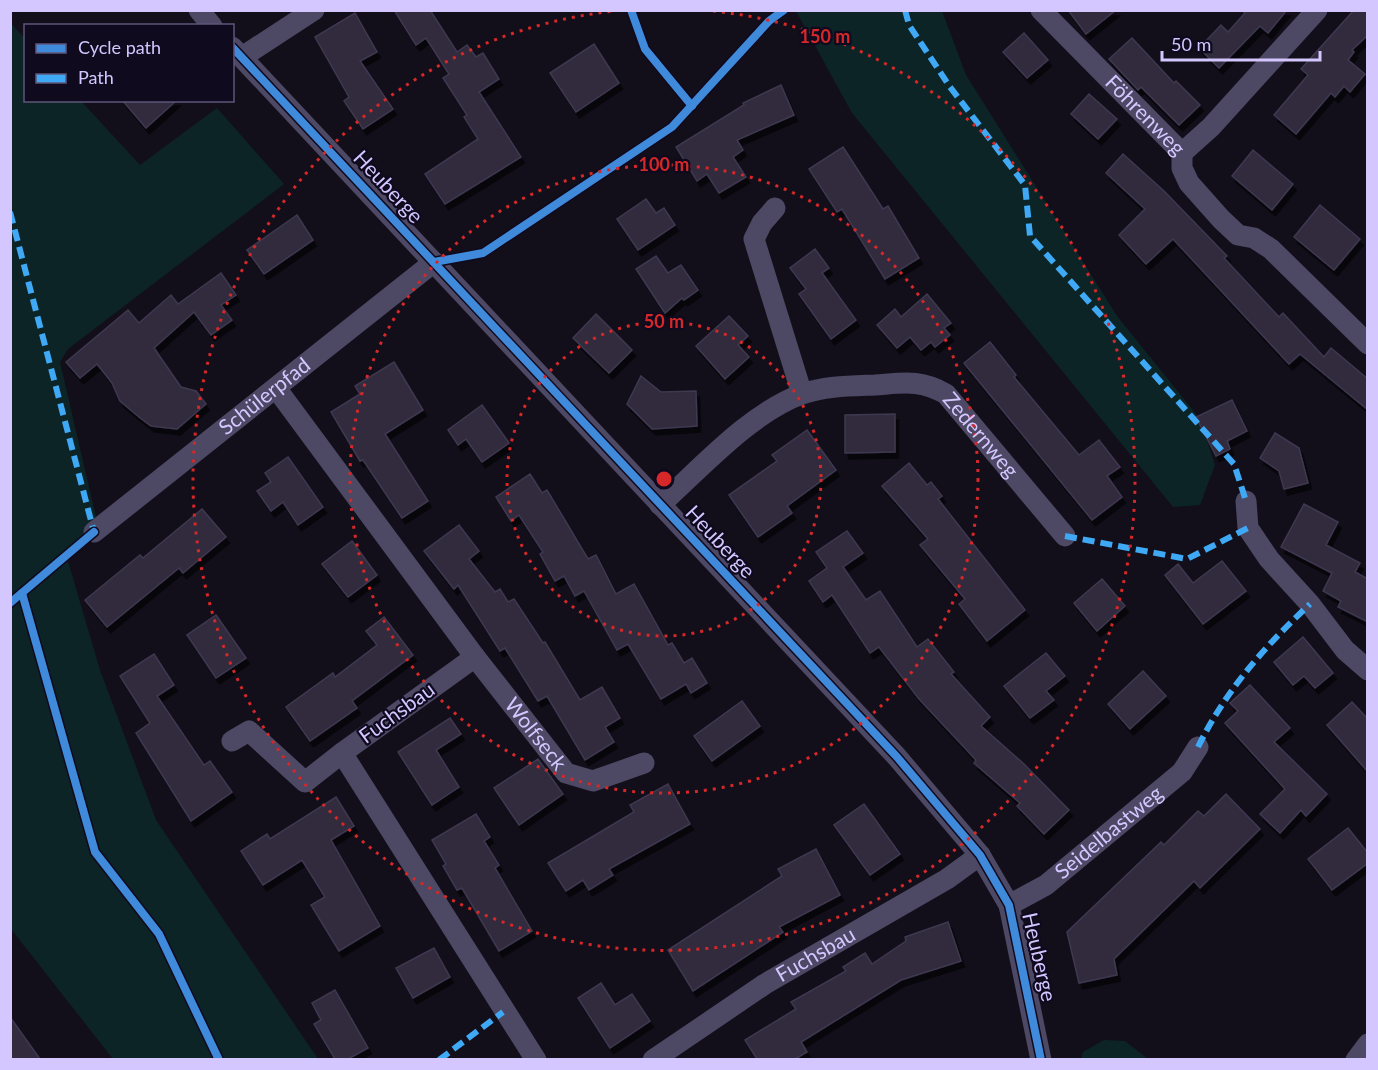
<svg xmlns="http://www.w3.org/2000/svg" width="1378" height="1070" viewBox="0 0 1378 1070" font-family="Lato,sans-serif">
<style>
.green{fill:#0d2427}
.building{fill:#302b3d;stroke:#3f3850;stroke-width:1.5;filter:url(#shadow)}
.lines{fill:none;stroke-linecap:round;stroke-linejoin:round}
.minor{stroke:#4d4864;stroke-width:21}
.quiet{stroke:#3fa9f5;stroke-width:6;stroke-dasharray:12 6;stroke-linecap:butt}
.cycleway-casing{stroke:#100a1f;stroke-width:11}
.cycleway{stroke:#408adc;stroke-width:8}
.ring{fill:none;stroke:#d62828;stroke-width:3;stroke-dasharray:3 6}
.labels{text-anchor:middle;stroke-width:4.5;stroke-linejoin:round;paint-order:stroke}
.street-label{font-size:21px;fill:#d4c7ff;stroke:#100a1f}
.centre{fill:#d62828;stroke:#100a1f;stroke-width:3}
.ring-label{font-size:18px;text-anchor:middle;font-weight:bold;fill:#d62828;stroke:#100a1f;stroke-width:4.5;stroke-linejoin:round;paint-order:stroke}
</style>
<defs>
<filter id="shadow"><feDropShadow dx="3.5" dy="6" stdDeviation="0" flood-color="#0009"/></filter>
</defs>
<rect width="100%" height="100%" fill="#120f1a"/>
<g class="green">
<path d="M796 11H942L966 75 1117 316 1200 419 1215 465 1200 505 1173 507 852 113Z"/>
<path d="M10 22 25 39 26 100 81 101 140 165 217 108 284 184 68 349 60 362 98 526 67 558 100 670 156 820 318 1059H113L11 929Z"/>
<path d="M1104 1040 1125 1041 1148 1059H1081L1083 1052Z"/>
</g>
<g class="building">
<path d="M394 10H430L457 52 467 45 476 57 483 53 499 79 479 92 521 157 445 204 425 174 478 139 464 117 467 115 443 78 449 74 426 38 416 45Z"/>
<path d="M1068 10H1116L1086 34Z"/>
<path d="M1242 10H1287L1268 33 1260 26 1219 68 1199 48 1221 25 1228 32 1245 13Z"/>
<path d="M1354 10H1368V35L1352 50 1354 52 1348 60 1365 74 1350 92 1344 86 1335 97 1331 93 1296 134 1274 115 1308 75 1301 69Z"/>
<path d="M355 13 377 52 360 61 393 109 363 129 344 101 349 97 315 37Z"/>
<path d="M1024 33 1048 60 1027 78 1003 52Z"/>
<path d="M1132 38 1174 83 1176 81 1200 105 1179 125 1141 87 1138 90 1109 59Z"/>
<path d="M594 44 619 83 576 112 550 73Z"/>
<path d="M781 85 794 115 737 140 743 150 733 157 746 177 719 193 707 174 697 181 676 147 744 105 743 103Z"/>
<path d="M1089 94 1117 119 1098 139 1071 114Z"/>
<path d="M122 100H177L146 128Z"/>
<path d="M843 147 883 209 888 206 919 258 885 279 842 209 837 212 809 169Z"/>
<path d="M1253 150 1293 184 1272 210 1232 176Z"/>
<path d="M1123 154 1164 191 1227 256 1224 258 1279 317 1283 313 1324 357 1331 348 1368 379V410L1300 354 1289 364 1173 239 1146 264 1119 235 1145 209 1106 173Z"/>
<path d="M646 199 656 213 664 208 675 225 638 250 617 219Z"/>
<path d="M1320 205 1360 239 1334 270 1294 237Z"/>
<path d="M297 215 313 240 264 274 247 250Z"/>
<path d="M815 249 829 268 822 273 856 320 831 339 799 294 806 289 790 268Z"/>
<path d="M656 256 668 273 681 265 698 290 684 300 682 298 665 313 636 269Z"/>
<path d="M221 273 236 295 221 305 232 320 211 335 194 312 154 348 181 387 196 391 206 404 177 429 151 426 139 417 120 401 112 383 97 364 80 378 66 362 128 310 139 323 171 295 178 304Z"/>
<path d="M927 294 951 323 944 328 950 335 935 347 931 342 921 350 910 337 897 348 877 325 895 309 901 317Z"/>
<path d="M596 314 632 350 609 373 573 338Z"/>
<path d="M729 316 748 336 738 345 749 357 725 379 696 346Z"/>
<path d="M990 342 1016 375 1014 377 1079 455 1099 440 1120 467 1107 476 1122 497 1092 520 964 363Z"/>
<path d="M394 362 423 410 385 434 428 501 402 518 363 460 360 461 331 412 360 394 355 386Z"/>
<path d="M641 376 661 392 696 391 697 426 652 429 627 404Z"/>
<path d="M1232 400 1247 431 1227 441 1230 449 1216 456 1196 417Z"/>
<path d="M482 405 509 443 482 462 466 439 458 445 448 430Z"/>
<path d="M895 414V452L845 453V415Z"/>
<path d="M807 430 836 470 787 506 792 513 758 537 729 495 777 461 772 455Z"/>
<path d="M1275 433 1299 448 1308 483 1284 489 1279 471 1260 458Z"/>
<path d="M288 457 323 507 298 525 283 502 271 511 257 491 271 482 265 473Z"/>
<path d="M909 463 927 485 931 482 942 496 938 499 1025 610 987 641 959 604 965 599 920 545 928 539 882 486Z"/>
<path d="M530 474 542 493 547 490 588 559 596 555 616 594 634 584 668 645 672 643 684 663 692 658 707 683 691 693 686 684 661 699 628 644 617 650 584 591 575 596 564 576 555 581 540 554 543 552 519 515 511 521 496 497Z"/>
<path d="M1304 504 1338 522 1326 545 1360 563 1355 572 1368 579V622L1338 607 1341 601 1323 591 1332 573 1281 547Z"/>
<path d="M202 509 226 537 183 573 179 568 107 627 85 600 140 555 143 558Z"/>
<path d="M459 525 479 551 469 559 495 592 500 589 508 602 514 599 543 643 545 642 580 700 602 687 620 718 605 727 614 742 585 760 547 696 538 701 505 648 500 651 458 585 454 589 424 551Z"/>
<path d="M847 531 863 553 843 567 866 600 880 591 917 647 928 639 954 672 951 674 990 717 981 726 1024 764 1069 810 1044 834 1017 806 1020 803 974 763 976 760 919 699 879 647 870 653 832 595 823 602 809 581 827 568 816 552Z"/>
<path d="M352 541 377 575 348 597 322 564Z"/>
<path d="M1222 561 1246 591 1203 624 1165 575 1178 564 1193 583Z"/>
<path d="M1102 579 1125 606 1097 631 1074 603Z"/>
<path d="M216 615 246 658 216 678 187 635Z"/>
<path d="M384 617 413 655 352 701 357 708 310 741 286 707 333 673 335 677 377 645 366 631Z"/>
<path d="M1303 637 1333 673 1315 688 1304 676 1293 685 1274 662Z"/>
<path d="M1046 653 1065 676 1046 691 1054 700 1030 718 1004 686Z"/>
<path d="M154 654 174 685 157 696 204 765 210 761 232 792 191 821 136 733 150 723 120 676Z"/>
<path d="M1143 671 1166 696 1130 729 1108 704Z"/>
<path d="M1250 685 1290 728 1274 742 1327 794 1306 816 1301 810 1280 833 1260 814 1285 789 1225 723 1238 711 1230 703Z"/>
<path d="M742 701 760 726 712 761 694 736Z"/>
<path d="M1352 702 1368 719V772L1327 725Z"/>
<path d="M450 718 461 734 436 750 459 787 432 805 398 752Z"/>
<path d="M538 759 563 794 519 825 494 788Z"/>
<path d="M668 784 690 824 609 869 613 875 589 890 583 880 566 891 548 863 634 812 630 805Z"/>
<path d="M1226 794 1260 829 1200 888 1194 881 1114 959 1117 975 1079 983 1067 932 1161 842 1164 845 1198 811 1204 816Z"/>
<path d="M336 797 354 826 331 840 380 926 339 951 311 905 325 897 302 860 263 885 241 851 267 834 270 839Z"/>
<path d="M864 804 900 854 870 875 834 825Z"/>
<path d="M476 814 490 837 484 841 499 865 495 868 532 931 499 951 462 888 457 890 443 866 446 864 432 840Z"/>
<path d="M1348 828 1368 853V863L1332 890 1308 859Z"/>
<path d="M816 849 840 895 779 927 783 932 693 991 668 950 782 876 778 869Z"/>
<path d="M948 922 961 961 901 980 801 1042 807 1052 795 1059H757L745 1040 796 1009 791 1002 846 971 843 967 865 953 872 964 906 941 905 937Z"/>
<path d="M434 948 450 977 413 998 396 968Z"/>
<path d="M601 983 615 1005 632 994 650 1021 610 1048 578 998Z"/>
<path d="M335 990 368 1048 348 1059H335L314 1024 321 1020 312 1003Z"/>
<path d="M10 1017 40 1059H10Z"/>
</g>
<g class="lines">
<g class="minor">
<path d="M199 10 212 26"/>
<path id="s1" d="M1041 10 1182 153V168L1189 183 1221 219 1238 235 1254 238 1271 249 1368 344"/>
<path d="M232 47 897 757 980 855 1009 905 1041 1060"/>
<path d="M242 57 314 10"/>
<path d="M1182 153 1211 127 1317 10"/>
<path d="M775 208 762 223 754 239 802 394"/>
<path d="M276 388 475 657 342 753 536 1060"/>
<path d="M1246 501 1248 528 1269 559 1310 604 1345 650 1368 670"/>
<path id="s2" d="M660 505C701 468 750 413 802 394 825 386 850 386 875 385 903 383 920 379 946 394L1065 536"/>
<path id="s3" d="M94 532 434 262"/>
<path id="s4" d="M475 657 566 773 593 781 644 763"/>
<path d="M232 741 249 731 305 782 342 753"/>
<path id="s5" d="M1009 905 1046 885 1182 772 1198 747"/>
<path id="s6" d="M653 1060 765 984 947 879 980 855"/>
<path d="M1356 1060 1368 1044"/>
</g>
<g class="quiet">
<path d="M905 10 909 25 950 87 1025 185 1030 236 1234 464 1246 501"/>
<path d="M10 212 94 532 91 535"/>
<path d="M1065 536 1187 559 1248 528"/>
<path d="M1198 747C1226 690 1264 647 1310 604"/>
<path d="M439 1060 503 1012"/>
</g>
<defs>
<g id="cycleway">
<path d="M631 10 645 49 692 106"/>
<path d="M232 47 897 757 980 855 1009 905 1041 1060"/>
<path d="M434 262 483 253 672 127 769 21 784 10"/>
<path d="M22 593 95 852 159 934 219 1060"/>
<path d="M10 603 94 532"/>
</g>
</defs>
<use href="#cycleway" class="cycleway-casing"/>
<use href="#cycleway" class="cycleway"/>
</g>
<g class="ring">
<circle cx="664" cy="479" r="157"/>
<circle cx="664" cy="479" r="314"/>
<path d="M713 11A471 471 0 1 1 615 11"/>
</g>
<g class="labels">
<g class="street-label">
<text dy="7" stroke="none"><textPath href="#s1" startOffset="148">Föhrenweg</textPath></text>
<text transform="translate(388 187) rotate(47)" y="7">Heuberge</text>
<text dy="7" stroke="none"><textPath href="#s3" startOffset="218">Schülerpfad</textPath></text>
<text dy="7" stroke="none"><textPath href="#s2" startOffset="382">Zedernweg</textPath></text>
<text transform="translate(720 542) rotate(47)" y="7">Heuberge</text>
<text transform="translate(397 713) rotate(-36)" y="7">Fuchsbau</text>
<text dy="7" stroke="none"><textPath href="#s4" startOffset="98">Wolfseck</textPath></text>
<text dy="7" stroke="none"><textPath href="#s5" startOffset="124">Seidelbastweg</textPath></text>
<text dy="7" stroke="none"><textPath href="#s6" startOffset="194">Fuchsbau</textPath></text>
<text transform="translate(1039 957) rotate(77)" y="7">Heuberge</text>
</g>
</g>
<circle cx="664" cy="479" r="9" class="centre"/>
<g class="ring-label">
<text x="825" y="43">150 m</text>
<text x="664" y="171">100 m</text>
<text x="664" y="328">50 m</text>
</g>
<rect width="1378" height="1070" fill="none" stroke="#d4c7ff" stroke-width="24"/>
<rect x="24" y="24" width="210" height="78" fill="#100a1f" stroke="#5e5679" stroke-width="1.5"/>
<rect x="36" y="44" width="30" height="9" fill="#408adc" stroke="#5e5679" stroke-width="1.5"/>
<text x="78" y="54" font-size="18" fill="#d4c7ff">Cycle path</text>
<rect x="36" y="74" width="30" height="9" fill="#3fa9f5" stroke="#5e5679" stroke-width="1.5"/>
<text x="78" y="84" font-size="18" fill="#d4c7ff">Path</text>
<path d="M1162 51v9h158v-9" fill="none" stroke="#d4c7ff" stroke-width="3"/>
<text x="1171" y="51" font-size="18" fill="#d4c7ff" stroke="#100a1f" stroke-width="4.5" paint-order="stroke">50 m</text>
</svg>
